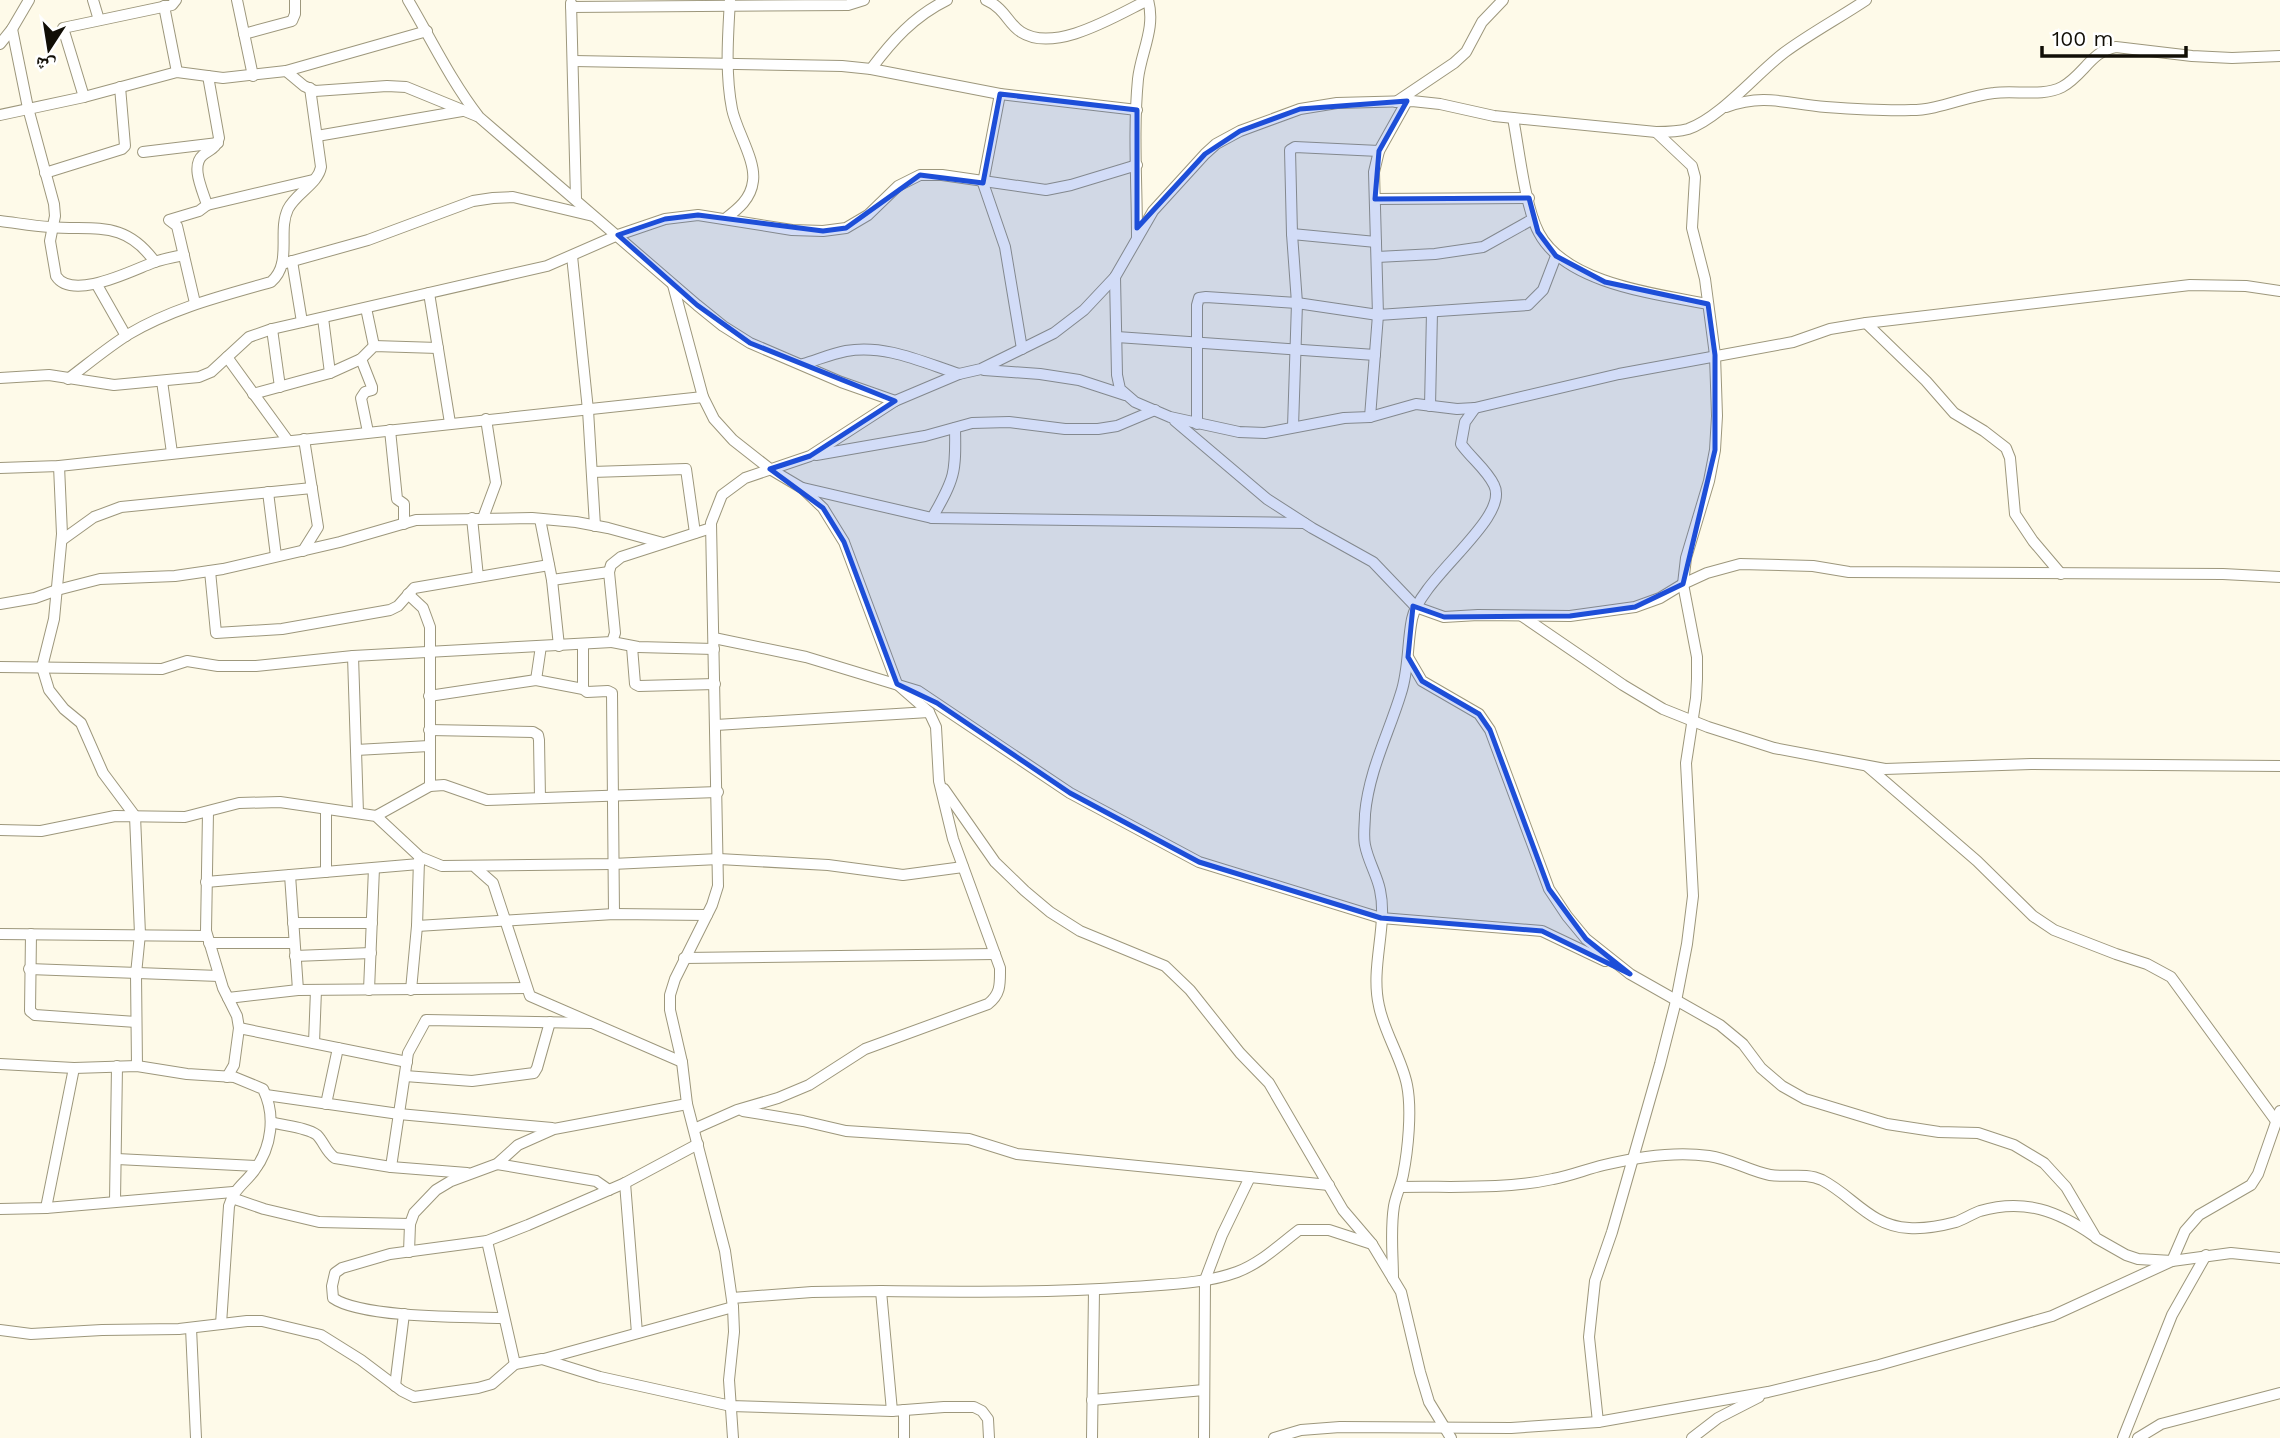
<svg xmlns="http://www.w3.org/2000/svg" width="2280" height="1438" viewBox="0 0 2280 1438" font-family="'Work Sans','Noto Naskh Arabic',sans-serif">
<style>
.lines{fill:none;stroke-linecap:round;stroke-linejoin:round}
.minor-casing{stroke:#9d977c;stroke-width:12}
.minor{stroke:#fff;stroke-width:10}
.marked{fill:#1d4ed8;fill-opacity:0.2;stroke:#1d4ed8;stroke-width:5;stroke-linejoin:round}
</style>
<rect width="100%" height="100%" fill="#fefae9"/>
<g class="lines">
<defs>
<g id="minor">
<path d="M93 0 99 20"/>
<path d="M237 0 253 76"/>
<path d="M408 0C431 39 451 81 479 117L697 305 723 326 750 343 841 382 895 401"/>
<path d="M986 0C1006 9 1007 23 1021 32 1055 54 1117 15 1148 0"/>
<path d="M571 3 576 199"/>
<path d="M164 6 177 72"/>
<path d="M571 7 848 5 864 0"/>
<path d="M12 29 28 108 54 204 55 216 50 241 56 276C72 301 131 271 152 263 162 259 173 257 184 255"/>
<path d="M244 34 292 21 295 14V0"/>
<path d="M0 44 12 29 29 0"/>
<path d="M574 61 842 66 871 69 1000 94 1137 110"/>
<path d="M871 69C892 41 914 16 947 0"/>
<path d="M286 71 304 86 315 91 387 86 406 87 477 116"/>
<path d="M1000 94 983 183 1005 247 1022 349"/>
<path d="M84 97 63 28 172 5 176 0"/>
<path d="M1396 102 1454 63 1466 52 1482 22 1503 0"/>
<path d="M1726 107C1765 93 1787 104 1826 107 1854 109 1883 111 1911 110 1939 110 1966 96 1994 93 2015 90 2043 97 2062 87 2084 75 2091 51 2116 47L2192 56 2232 58 2280 56"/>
<path d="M0 115 84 97 177 72 223 78 286 71 427 31"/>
<path d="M1513 118C1519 149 1525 207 1539 233 1566 284 1657 294 1708 304"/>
<path d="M317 136 462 111"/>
<path d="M143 152 218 143"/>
<path d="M45 173 122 149 125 146 120 87"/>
<path d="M1375 199 1529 198"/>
<path d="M207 205 313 180"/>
<path d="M725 219C738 209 751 199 753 181 756 160 736 130 732 109 725 73 728 35 730 0"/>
<path d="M0 221C17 223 33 226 50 227 95 231 124 219 155 262"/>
<path d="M1292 234 1376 242"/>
<path d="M1137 237C1137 185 1133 131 1138 79 1141 52 1156 28 1148 0"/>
<path d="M572 256 588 410 595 526"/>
<path d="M1377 257 1435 254 1483 247 1533 219"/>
<path d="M292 261 302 322"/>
<path d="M282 264 368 240 473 201 493 198 513 197 593 216"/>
<path d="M1115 277 1117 375 1120 389 1135 402 1170 417 1239 432 1265 433 1344 418 1370 417 1416 404 1457 409 1475 408 1619 374 1793 342 1830 329 1866 323 2190 285 2246 286 2280 291"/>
<path d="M97 285 126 336"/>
<path d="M673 285 703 397 714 419 733 440 770 469 802 488 823 508 844 542 897 684 929 712 936 727 939 781 953 839 1000 968C1000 984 1001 994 988 1004L865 1049 809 1085 778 1098 737 1110 694 1129"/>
<path d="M429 293 450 423"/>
<path d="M195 303 177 226 169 220 199 211 207 205C203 191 190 166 203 155 211 149 217 147 219 138L208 76"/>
<path d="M366 308 374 346"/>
<path d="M323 318 330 373"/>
<path d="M1866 323 1926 381 1954 413 1984 431 2006 448 2010 458 2015 514 2033 541 2061 574"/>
<path d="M272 329 280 387"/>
<path d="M1117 337 1375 355"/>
<path d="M227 357 288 441"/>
<path d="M361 359 372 387V390L365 392 361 398 368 432"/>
<path d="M803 364C817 360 831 354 846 351 885 344 922 362 959 374"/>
<path d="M984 370 1040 374 1079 380 1125 395"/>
<path d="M0 378 49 375 114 385 199 377 211 372 249 337 272 329 547 266 618 235 665 219 698 215 792 230 823 231 846 228 868 215 898 186 920 175H942L1046 190 1071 185 1137 165"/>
<path d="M68 379C88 364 108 347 129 334 173 308 222 296 271 282 293 263 277 232 288 209 296 193 318 184 321 167L310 88"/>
<path d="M162 381 172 453"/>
<path d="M253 394 330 373 361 359 374 346 438 348"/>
<path d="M1430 406 1432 312"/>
<path d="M1370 417 1378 315 1374 172 1379 151 1407 101"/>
<path d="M1175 421 1267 499 1312 528 1373 562 1416 607 1444 617 1478 615 1570 616 1635 607 1660 598 1683 584 1707 573 1740 564 1813 566 1849 572 2223 574 2280 577"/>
<path d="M1197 424V305L1199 298 1206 297 1297 303 1378 315 1528 305 1543 290 1556 256"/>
<path d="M1293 427 1297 303 1292 234 1290 150 1295 147 1379 151"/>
<path d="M390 430 397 499 404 504V524"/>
<path d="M816 455 925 436 972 423 1009 422 1065 429H1098L1117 426 1155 410"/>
<path d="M59 466 62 534 54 619 42 667 49 690 64 709 81 723 103 773 135 816 140 934 136 974 137 1066"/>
<path d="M0 468 59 466 703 397"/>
<path d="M592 472 686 469 695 533"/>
<path d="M803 488 932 518 1304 523"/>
<path d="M268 492 276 556"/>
<path d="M472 518 478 577"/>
<path d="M483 518 496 483 486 419"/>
<path d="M932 518C955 478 956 473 955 428"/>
<path d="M540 519 552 580 559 646"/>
<path d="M62 540 94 517 121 507 312 488"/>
<path d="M303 551 318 527 304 439"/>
<path d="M210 571 216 633 282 629 390 610 398 606 414 588 549 565"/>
<path d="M552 580 609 572"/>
<path d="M408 594 423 608 430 627V786"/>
<path d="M0 604 35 598 57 590 100 579 175 576 223 569 340 542 416 520 532 518 576 522 608 528 663 543"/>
<path d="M1522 616 1623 685 1663 709 1708 727 1774 748 1885 769 2031 764 2280 766"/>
<path d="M714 638 806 657 918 691 1070 793 1199 862 1381 918 1542 931 1605 961"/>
<path d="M612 642 638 647 714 649"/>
<path d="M583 645V689"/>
<path d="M632 647 635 684 639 686 715 684"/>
<path d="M353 656 358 813"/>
<path d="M1408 657 1422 681 1479 714 1490 730 1549 889 1567 916 1586 939 1630 974 1720 1025 1743 1044 1761 1068 1782 1086 1805 1099 1887 1124 1939 1132 1978 1133 2014 1145 2044 1163 2066 1187 2096 1238 2126 1255 2138 1259 2172 1261 2231 1253 2280 1258"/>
<path d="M0 667 162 669 187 661 218 666H256L353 656 612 642 615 633 609 572 611 565 621 557 711 528"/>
<path d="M536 680 541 646"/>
<path d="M429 696 536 680 583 689 587 692 608 691 612 693 614 914"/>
<path d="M716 725 929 712"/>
<path d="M429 730 533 732 538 735 539 740 540 798"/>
<path d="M356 750 429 746"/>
<path d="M1867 766 1977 861 2033 916 2054 930 2116 954 2147 964 2171 977 2276 1121"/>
<path d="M944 789 995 862 1025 891 1050 912 1080 931 1165 966 1190 990 1240 1053 1269 1083 1343 1210 1372 1244 1401 1292 1420 1372 1429 1402 1451 1438"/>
<path d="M208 812 206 931 223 988 237 1016 239 1028 234 1065 227 1077"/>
<path d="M376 816 430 786 444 785 487 800 718 792"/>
<path d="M0 830 41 831 115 816 185 817 239 803 280 802 376 816 420 857 442 866 612 864 719 859 828 865 903 875 963 867"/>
<path d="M476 868 493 883 530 996 682 1062"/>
<path d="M326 872V809"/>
<path d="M290 875 298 990"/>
<path d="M206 882 419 864"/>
<path d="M293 923H372"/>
<path d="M417 926 614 914 707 915"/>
<path d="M0 934 207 936"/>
<path d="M31 934 30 1011 35 1015 136 1022"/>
<path d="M209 943H294"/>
<path d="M295 956 371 953"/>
<path d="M684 958 995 954"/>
<path d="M29 969 219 976"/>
<path d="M369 990 374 868"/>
<path d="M411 990 417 926 419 860"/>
<path d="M228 998 298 990 526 988"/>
<path d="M239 1028 407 1062"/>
<path d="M314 1043 316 990"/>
<path d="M0 1064 74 1068 137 1066 187 1074 234 1077 263 1089C276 1115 272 1147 254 1171 243 1185 234 1189 229 1206L221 1324"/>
<path d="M405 1076 472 1081 534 1073 537 1068 550 1022"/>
<path d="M266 1095 399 1114 552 1128"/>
<path d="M326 1104 338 1048"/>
<path d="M743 1111 803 1121 846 1131 969 1139 1017 1154 1329 1185"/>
<path d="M271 1122C284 1126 306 1127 317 1135 324 1142 326 1152 335 1158L391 1167 467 1173"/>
<path d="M117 1159 257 1166"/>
<path d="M497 1164 596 1181 609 1190"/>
<path d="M391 1167 408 1053 426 1020 591 1023"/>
<path d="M625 1183 637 1333"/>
<path d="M1400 1187C1450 1186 1503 1190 1553 1179 1570 1176 1587 1169 1604 1165 1637 1157 1676 1151 1709 1156 1731 1159 1749 1171 1770 1175 1787 1178 1805 1172 1822 1180 1853 1196 1870 1226 1909 1228 1924 1229 1941 1226 1956 1222 1964 1219 1972 1214 1980 1211 2024 1198 2058 1211 2094 1236"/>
<path d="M232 1198 264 1209 319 1222 410 1224"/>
<path d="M115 1201 117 1066"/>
<path d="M46 1208 74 1068"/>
<path d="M0 1209 46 1208 233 1192"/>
<path d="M487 1241 515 1364"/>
<path d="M409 1252 410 1224 414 1213 436 1190 451 1181 497 1164 518 1145 554 1129 687 1104"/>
<path d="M1393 1279C1393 1255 1390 1230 1394 1206 1396 1195 1401 1185 1403 1175 1408 1150 1412 1110 1407 1085 1402 1059 1384 1032 1379 1006 1370 967 1388 926 1380 890 1377 875 1368 861 1365 845 1363 836 1365 823 1365 814 1369 770 1389 733 1401 693 1409 669 1407 644 1412 619 1420 578 1511 518 1494 485 1487 470 1471 458 1461 444L1465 422 1475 408"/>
<path d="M881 1291C965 1292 1048 1293 1132 1287 1167 1284 1204 1284 1237 1272 1261 1263 1279 1245 1299 1230H1329L1372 1244"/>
<path d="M732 1298 812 1292 881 1291 892 1411"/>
<path d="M504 1318C467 1317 361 1318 333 1298L332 1286 335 1273 342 1268 390 1254 487 1241 528 1225 625 1183 698 1144"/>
<path d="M191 1328 196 1438"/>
<path d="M0 1330 31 1334 102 1330 179 1329 247 1321H262L321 1335 361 1360 402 1391 414 1397 478 1388 492 1384 515 1364 542 1359 600 1377 731 1406 892 1411 944 1407H974L982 1411 988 1419 989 1438"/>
<path d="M544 1359 733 1307"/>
<path d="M395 1386 404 1314"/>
<path d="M1092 1400 1204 1390"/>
<path d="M1598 1422 1589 1337 1595 1281 1612 1232 1660 1064 1676 1001 1687 944 1693 896 1686 763 1696 698 1697 679V657L1683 584 1686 558 1709 481 1715 450 1717 416 1715 355 1705 279 1692 228 1695 177 1692 166 1656 132"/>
<path d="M733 1438 729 1380 734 1332 733 1307 725 1251 687 1104 682 1062 670 1010V995L675 979 712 905 718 886 711 523 722 495 745 478 810 456 895 401 959 374 981 369 1054 333 1084 310 1115 277 1153 211 1205 154 1216 144 1240 131 1300 109 1337 103 1412 101 1440 104 1494 116 1656 132C1667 132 1677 132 1688 129 1720 118 1756 74 1785 52 1811 33 1839 18 1866 0"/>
<path d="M904 1438V1410"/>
<path d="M1092 1438 1094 1290"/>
<path d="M1204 1438 1205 1280 1222 1235 1250 1177"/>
<path d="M1274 1438 1301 1430 1340 1427 1511 1428 1598 1422 1768 1392 1879 1365 2052 1316 2172 1261 2185 1231 2199 1215 2251 1185 2258 1174 2280 1111"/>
<path d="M1692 1438 1718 1418 1759 1397"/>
<path d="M2123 1438 2172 1315 2206 1255"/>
<path d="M2138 1438 2161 1424 2280 1393"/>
</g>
</defs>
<use href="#minor" class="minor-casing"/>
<use href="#minor" class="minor"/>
</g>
<path class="marked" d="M1000 94 1137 110V228L1205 154 1240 131 1300 109 1407 101 1379 151 1375 199 1529 198 1538 232 1556 256 1605 282 1708 304 1715 355V450L1683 584 1635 607 1570 616 1444 617 1413 606 1408 657 1422 681 1479 714 1490 730 1549 889 1586 939 1630 974 1542 931 1381 918 1199 862 1070 793 937 703 897 684 844 542 823 508 770 469 810 456 895 401 750 343 697 305 618 235 665 219 698 215 823 231 846 228 920 175 983 183Z"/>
<g transform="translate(49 49) rotate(192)" stroke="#ffffff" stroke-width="5" paint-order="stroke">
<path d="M0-5L12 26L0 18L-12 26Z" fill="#110e06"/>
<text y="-10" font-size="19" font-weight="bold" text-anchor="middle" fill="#110e06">ش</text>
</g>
<path d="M2042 46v10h144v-10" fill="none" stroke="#110e06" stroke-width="3.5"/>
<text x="2052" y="46" font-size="21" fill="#110e06" stroke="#ffffff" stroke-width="5" paint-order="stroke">100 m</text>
</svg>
